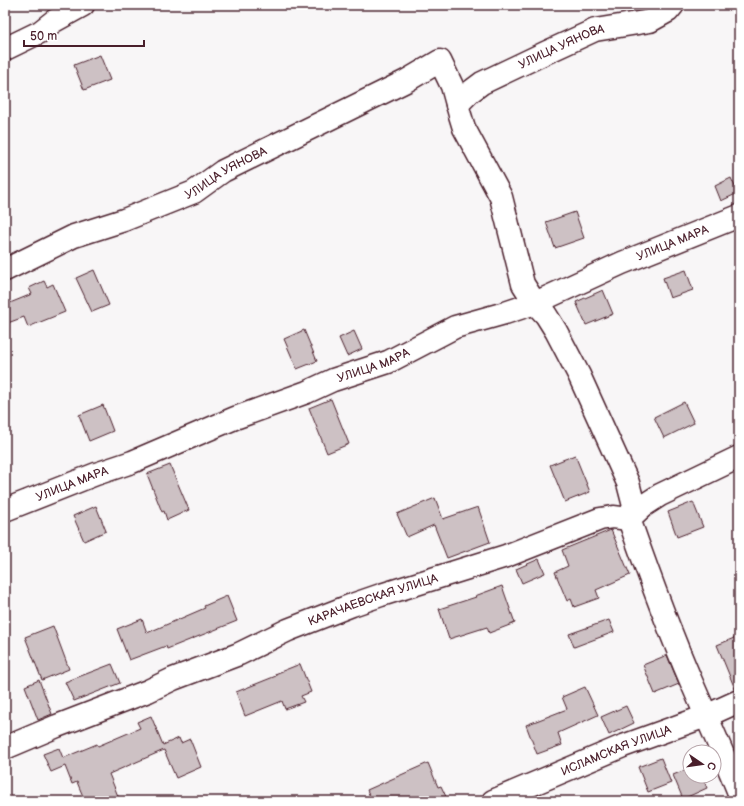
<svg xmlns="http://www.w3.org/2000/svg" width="744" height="806" viewBox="0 0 744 806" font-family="'Balsamiq Sans',sans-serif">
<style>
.building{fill:#cdc1c4;stroke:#4a1f2b}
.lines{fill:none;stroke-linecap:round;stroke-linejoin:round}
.minor-casing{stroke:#4a1f2b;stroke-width:25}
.minor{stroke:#fff;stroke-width:22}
.labels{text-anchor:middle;stroke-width:3;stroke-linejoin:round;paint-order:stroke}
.street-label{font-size:12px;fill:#4a1f2b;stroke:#fff}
</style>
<rect width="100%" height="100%" fill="#f8f6f7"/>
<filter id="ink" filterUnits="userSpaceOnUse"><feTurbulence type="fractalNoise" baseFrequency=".025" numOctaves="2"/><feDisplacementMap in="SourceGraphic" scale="8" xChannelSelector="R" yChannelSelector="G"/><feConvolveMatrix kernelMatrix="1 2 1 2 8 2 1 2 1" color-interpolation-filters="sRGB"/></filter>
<g filter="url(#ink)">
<g class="building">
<path d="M100 55 110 80 84 90 74 65Z"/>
<path d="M731 178 738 193 721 201 715 186Z"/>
<path d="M575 212 584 238 555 248 546 222Z"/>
<path d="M94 270 109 305 92 312 76 278Z"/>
<path d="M686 270 693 290 670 298 663 278Z"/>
<path d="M44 281 47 287 53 284 65 312 28 327 24 317 5 324V305L32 294 29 288Z"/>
<path d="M603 290 613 314 586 325 576 302Z"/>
<path d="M304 330 317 361 297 369 284 339Z"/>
<path d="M354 331 362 349 347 356 339 338Z"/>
<path d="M331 399 349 444 327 453 309 408Z"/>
<path d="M684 402 694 423 664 438 654 417Z"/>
<path d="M103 405 113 431 89 441 79 415Z"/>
<path d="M575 455 590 492 565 502 550 465Z"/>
<path d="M170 465 189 510 167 520 164 511 162 512 147 474Z"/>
<path d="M435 498 443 519 478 507 490 542 447 558 434 525 407 537 397 514Z"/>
<path d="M693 502 703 527 677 537 668 512Z"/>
<path d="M96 506 106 531 84 541 73 516Z"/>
<path d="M611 530 630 575 596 590 599 598 574 607 571 599 567 601 555 572 568 566 562 550Z"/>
<path d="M539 559 545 573 522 583 516 569Z"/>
<path d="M502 586 515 623 489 633 487 627 449 639 439 609 476 597 475 596Z"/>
<path d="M227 596 237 621 167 649 166 646 129 660 117 629 142 619 147 633 205 608 204 606Z"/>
<path d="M609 620 614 632 574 647 569 634Z"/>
<path d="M53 626 69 669 42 680 25 637Z"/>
<path d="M739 636V689H735L717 645Z"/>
<path d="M667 655 679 684 655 694 643 665Z"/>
<path d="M112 664 120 683 74 701 65 682Z"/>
<path d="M300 664 311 692 301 696 304 702 285 709 282 701 245 716 236 692 276 676 275 674Z"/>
<path d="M39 680 52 714 38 720 25 686Z"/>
<path d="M585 687 598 715 558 733 562 745 537 754 526 725 567 709 562 697Z"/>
<path d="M626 706 634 723 609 735 601 717Z"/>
<path d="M151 716 163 745 179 738 181 743 190 739 201 767 176 778 164 750 109 774 120 801H85L77 782 72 784 65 766 51 772 43 754 59 748 63 758 97 744 98 746 140 728 137 722Z"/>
<path d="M661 758 671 783 648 792 638 767Z"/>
<path d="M428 763 438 787 441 786 448 801H372L367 790Z"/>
<path d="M690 768V776H702L707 788 683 799 673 775Z"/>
</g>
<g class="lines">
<defs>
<g id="minor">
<path d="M5 49 40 32 54 21 83 5"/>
<path id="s1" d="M457 105 470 92 482 83 545 53 595 30 650 21 668 11 673 5"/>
<path id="s2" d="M5 270 74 236 124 220 194 192 223 171 406 81 440 61 452 86 460 115 464 128 501 197 523 284 535 303 546 315 556 331 579 375 628 483 634 506 629 519C648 573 668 628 691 681 707 718 724 755 739 793"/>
<path id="s3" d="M5 510 96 474 132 462 235 418 307 392 333 380 388 362 455 327 505 313 535 303 622 263 739 216"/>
<path id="s4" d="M5 748 57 726 148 691 173 679 239 654 288 630 352 605 381 595 506 556 600 519 613 517 629 519 643 506 660 495 739 457"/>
<path id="s5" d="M493 801 623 746 706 716 739 701"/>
</g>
</defs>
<use href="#minor" class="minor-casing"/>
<use href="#minor" class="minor"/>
</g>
</g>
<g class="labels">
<g class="street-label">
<text dy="4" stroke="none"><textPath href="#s1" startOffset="121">УЛИЦА УЯНОВА</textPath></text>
<text dy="4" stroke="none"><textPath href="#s2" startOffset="242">УЛИЦА УЯНОВА</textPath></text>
<text dy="4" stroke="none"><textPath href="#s3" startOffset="720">УЛИЦА МАРА</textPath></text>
<text dy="4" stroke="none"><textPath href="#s3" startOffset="396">УЛИЦА МАРА</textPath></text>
<text dy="4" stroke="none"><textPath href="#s3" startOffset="72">УЛИЦА МАРА</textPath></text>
<text dy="4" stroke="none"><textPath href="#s4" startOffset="397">КАРАЧАЕВСКАЯ УЛИЦА</textPath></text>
<text dy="4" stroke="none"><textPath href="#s5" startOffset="133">ИСЛАМСКАЯ УЛИЦА</textPath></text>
</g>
</g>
<rect width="744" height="806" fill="none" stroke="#fff" stroke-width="20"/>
<rect x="10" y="10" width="724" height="786" fill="none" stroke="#4a1f2b" stroke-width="1.5" filter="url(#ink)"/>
<g transform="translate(702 764) rotate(103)"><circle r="19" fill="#ffffff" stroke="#b7a5aa"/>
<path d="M0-3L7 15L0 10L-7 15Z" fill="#4a1f2b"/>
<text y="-6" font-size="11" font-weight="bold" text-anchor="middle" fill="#4a1f2b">С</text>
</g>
<path d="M24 40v6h120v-6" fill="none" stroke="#4a1f2b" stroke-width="2"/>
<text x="30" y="40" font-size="12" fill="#4a1f2b" stroke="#ffffff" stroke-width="3" paint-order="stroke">50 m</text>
</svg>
